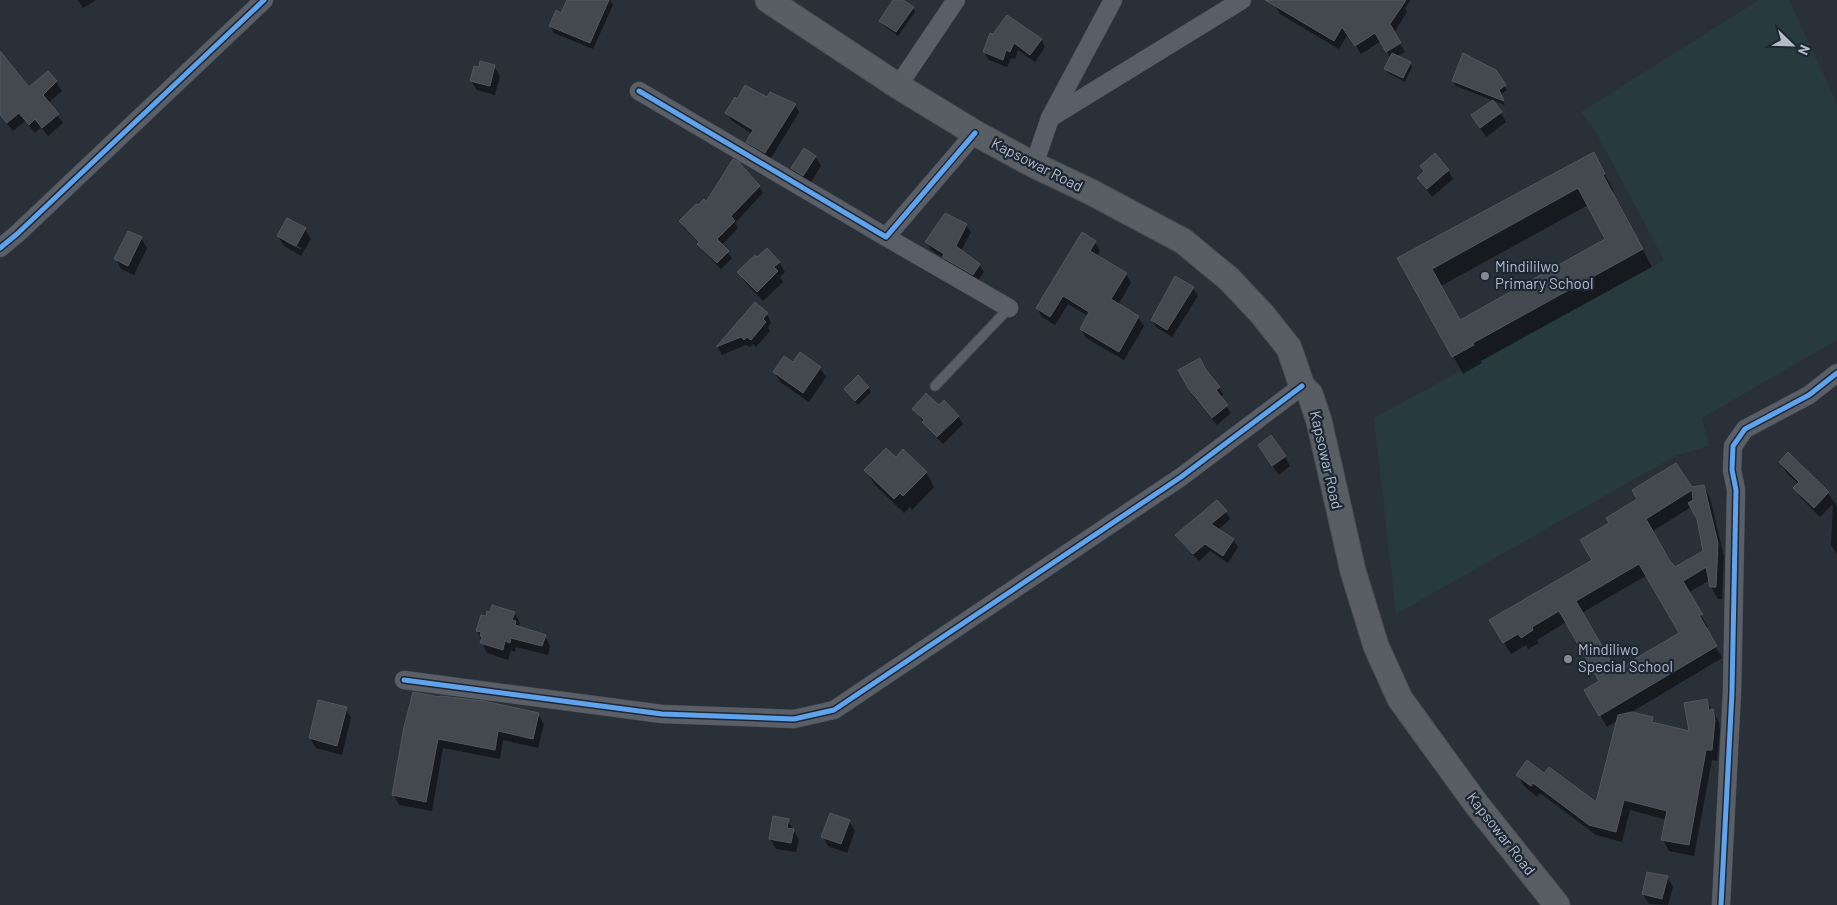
<svg xmlns="http://www.w3.org/2000/svg" width="1837" height="905" viewBox="0 0 1837 905" font-family="Barlow,sans-serif">
<style>
.green{fill:#273a3e}
.shadow{fill:#0007;fill-rule:evenodd}
.building{fill:#444950;stroke:#52575f;fill-rule:evenodd}
.lines{fill:none;stroke-linecap:round;stroke-linejoin:round}
.lane-casing{stroke:#484c53;stroke-width:11}
.street-casing{stroke:#484c53;stroke-width:19}
.secondary-casing{stroke:#484c53;stroke-width:27}
.lane{stroke:#5a5e66;stroke-width:9}
.street{stroke:#5a5e66;stroke-width:18}
.secondary{stroke:#595d64;stroke-width:25}
.cycleway-casing{stroke:#1d2633;stroke-width:8}
.cycleway{stroke:#60a3ed;stroke-width:5}
.poi-dot{fill:#848b96;stroke:#1d2633;stroke-width:2}
.labels{text-anchor:middle;stroke-width:4.5;stroke-linejoin:round;paint-order:stroke}
.street-label{font-size:15px;fill:#b4bcc9;stroke:#1d2633}
.poi-label{font-size:15px;fill:#b4bcc9;stroke:#1d2633;text-anchor:start}
</style>
<rect width="100%" height="100%" fill="#2a3038"/>
<path class="green" d="M1759 0H1789L1837 103V340L1702 418 1709 446 1677 455 1396 614 1374 418 1664 260 1597 134 1581 112Z"/>
<g class="shadow">
<path d="M78 0H96L83 8Z"/>
<path d="M569 0H610L613 5 593 49 554 33 550 26 562 14Z"/>
<path d="M893 0H901L913 8 915 12 898 36 883 25 881 21Z"/>
<path d="M1279 0H1411L1405 8 1407 12 1394 33 1405 52 1397 56 1410 63 1412 67 1405 82 1388 73 1386 69 1391 59 1381 41 1361 54 1348 34 1339 49 1280 14 1275 6Z"/>
<path d="M991 35 1041 39 1045 47 1035 62 1018 50 1015 59 1011 58 1007 67 989 60 984 52Z"/>
<path d="M0 63 29 89 48 72 56 82 62 91 48 103 63 123 48 136 41 127 35 133 25 121 13 131 0 115Z"/>
<path d="M494 66 500 76 495 95 477 90 471 81 479 68Z"/>
<path d="M1495 71 1507 90 1500 95 1505 105 1456 86 1453 81Z"/>
<path d="M768 99 795 105 799 112 770 160 751 149 747 142 752 134 731 120 727 113Z"/>
<path d="M1501 113 1506 122 1486 137 1478 125Z"/>
<path d="M815 156 821 166 809 185 798 178 792 168Z"/>
<path d="M1448 170 1453 179 1432 197 1419 178Z"/>
<path d="M1603 171 1614 191 1612 192 1652 267 1481 361 1482 363 1463 374 1399 258ZM1588 205 1607 240 1460 321 1441 286Z"/>
<path d="M759 186 763 193 735 223 738 228 722 245 732 258 721 269 703 251 700 244 684 228 680 221 706 204Z"/>
<path d="M966 225 971 232 961 251 979 264 984 272 977 282 948 265 944 258 931 250 927 242Z"/>
<path d="M305 229 311 239 301 256 284 246 278 236ZM285 239 302 248 301 250 285 242Z"/>
<path d="M141 238 147 248 134 275 121 269 116 259Z"/>
<path d="M1095 242 1100 251 1097 256 1126 274 1131 283 1118 305 1138 317 1144 326 1124 360 1086 338 1081 329 1088 316 1068 304 1055 325 1042 317 1037 308Z"/>
<path d="M757 259 779 262 785 272 780 277 783 282 763 301 745 282 739 272Z"/>
<path d="M1193 288 1198 296 1172 337 1156 327 1152 320Z"/>
<path d="M755 304 767 314 771 323 768 327 770 331 756 347 753 344 750 347 746 345 722 355 718 347Z"/>
<path d="M820 368 826 377 809 402 780 382 775 372Z"/>
<path d="M1180 370 1206 372 1219 387 1223 395 1220 397 1231 413 1217 425 1193 396Z"/>
<path d="M868 388 871 392 858 405 845 389Z"/>
<path d="M939 407 958 416 963 424 943 444 929 430 914 409Z"/>
<path d="M1265 455 1285 457 1290 466 1279 475Z"/>
<path d="M896 459 926 472 934 487 912 510 910 507 904 513 875 485 866 471Z"/>
<path d="M1780 462 1828 493 1833 501V500L1837 507V554L1831 545 1833 504 1820 517 1801 498 1795 488 1798 484 1786 472Z"/>
<path d="M1704 486 1710 498 1724 556 1722 599H1718L1711 587 1710 580 1688 593 1708 627H1704L1722 658 1630 713 1652 718 1655 724 1691 733 1706 700 1719 722 1720 732 1717 761 1712 760 1694 856 1669 851 1663 840 1667 820 1630 810 1622 842 1596 835 1540 793 1537 797 1524 786 1518 775 1596 804 1618 720 1607 727 1586 690 1601 681 1566 622 1537 640 1539 643 1528 649 1526 645 1511 654 1491 620 1594 560 1582 540 1691 489ZM1691 507 1698 519 1704 552 1674 569 1651 532ZM1710 563 1711 565 1678 585 1677 583ZM1647 575 1681 633 1616 671 1582 613Z"/>
<path d="M1226 512 1230 519 1218 530 1233 540 1238 547 1228 563 1210 551 1199 561 1181 542 1176 535Z"/>
<path d="M514 613 520 623 518 627 545 636 550 646 548 655 516 647 515 652 511 650 508 660 487 653 477 631 487 618Z"/>
<path d="M346 709 351 718 342 755 316 748 310 738Z"/>
<path d="M538 714 544 724 538 748 503 740 500 759 443 748 432 811 399 805 394 795 405 727Z"/>
<path d="M788 821 799 840 796 852 776 849 770 839Z"/>
<path d="M849 821 855 831 847 853 828 846 823 837Z"/>
<path d="M1667 877 1673 887 1668 905 1649 904 1643 894Z"/>
</g>
<g class="building">
<path d="M567 0H609L590 43 549 26 556 10 561 13Z"/>
<path d="M893 0H903L914 7 896 32 879 21Z"/>
<path d="M1265 0H1406L1390 24 1401 43 1386 52 1375 33 1355 46 1342 27 1334 41Z"/>
<path d="M1007 15 1042 39 1030 55 1014 43 1010 52 1006 50 1003 60 983 52 990 33 993 34Z"/>
<path d="M0 51 29 87 48 71 57 81 43 95 59 114 42 128 35 119 29 125 19 113 7 123 0 115Z"/>
<path d="M1392 53 1411 62 1403 78 1384 69Z"/>
<path d="M1463 53 1496 70 1506 85 1499 90 1504 101 1452 81Z"/>
<path d="M480 61 495 65 490 86 470 81 474 66 479 67Z"/>
<path d="M745 85 767 97 770 92 796 104 765 153 746 142 753 130 725 113 735 97 737 99Z"/>
<path d="M1493 100 1502 112 1480 128 1471 115Z"/>
<path d="M804 148 816 156 803 176 791 168Z"/>
<path d="M1594 152 1605 174 1603 175 1643 249 1473 343 1474 345 1452 357 1397 258ZM1578 188 1605 239 1460 320 1432 269Z"/>
<path d="M1435 153 1449 170 1427 189 1417 178 1424 171 1420 166Z"/>
<path d="M733 159 739 162 760 186 731 216 735 221 717 239 729 251 717 263 697 244 699 242 679 221 696 204 698 205 704 199 706 202Z"/>
<path d="M945 213 967 224 956 246 980 264 973 275 942 257 944 254 925 242Z"/>
<path d="M287 218 306 228 296 246 277 236Z"/>
<path d="M128 231 142 237 128 266 114 259Z"/>
<path d="M1082 232 1096 241 1090 251 1127 273 1111 299 1139 316 1119 352 1080 329 1089 312 1063 296 1050 317 1036 308Z"/>
<path d="M767 248 780 262 774 267 778 271 757 292 737 272 755 255 757 257Z"/>
<path d="M1175 276 1194 287 1167 330 1151 320Z"/>
<path d="M755 302 768 313 763 319 766 322 751 340 747 337 744 340 741 337 716 347Z"/>
<path d="M800 352 821 367 803 393 773 372 784 356 793 362Z"/>
<path d="M1200 358 1206 370 1220 387 1216 390 1228 405 1212 418 1188 388 1178 370Z"/>
<path d="M858 375 869 387 855 401 844 389Z"/>
<path d="M926 393 939 405 944 400 959 416 937 437 922 422 924 420 912 409Z"/>
<path d="M1271 435 1286 456 1272 466 1258 445Z"/>
<path d="M886 448 896 457 903 449 927 472 903 496 900 493 894 499 864 470Z"/>
<path d="M1788 452 1829 492 1814 508 1793 488 1799 482 1779 462Z"/>
<path d="M1676 463 1692 487 1704 485 1718 543 1716 587H1710L1706 567 1683 581 1703 615H1699L1717 646 1599 716 1584 690 1599 681 1559 611 1532 627 1533 630 1521 638 1518 634 1503 643 1489 620 1592 560 1580 540 1609 523 1606 518 1637 499 1632 490ZM1692 490 1693 500 1688 503 1697 519 1703 551 1675 567 1672 563H1671L1646 519ZM1639 564 1679 633 1616 670 1576 601Z"/>
<path d="M1217 500 1227 511 1211 524 1234 539 1223 556 1205 544 1193 554 1175 535Z"/>
<path d="M492 605 515 612 512 620 516 621 515 625 546 635 542 646 511 638 510 643 505 641 503 650 480 643 482 637 480 636 481 632 476 631 481 615 486 616 487 611 490 612Z"/>
<path d="M413 692 440 697V696L484 701 539 713 533 739 498 731 495 750 438 739 426 802 392 795 404 727Z"/>
<path d="M1707 699 1709 710 1713 709 1715 720 1712 750H1706L1689 845 1661 840 1667 811 1624 800 1616 832 1589 825 1533 783 1531 786 1516 775 1527 760 1544 773 1549 767 1596 802 1618 715 1632 712 1653 717 1652 722 1689 731 1684 703Z"/>
<path d="M318 700 347 707 337 746 309 738Z"/>
<path d="M830 813 850 820 841 844 821 837Z"/>
<path d="M773 816 789 819 787 828 794 829 791 843 769 839Z"/>
<path d="M1647 872 1668 876 1662 899 1642 894Z"/>
</g>
<g class="lines">
<defs>
<path id="lane" d="M935 386 1009 308"/>
<g id="street">
<path d="M898 86 956 0"/>
<path d="M639 91 886 237 975 133"/>
<path d="M1050 118 1242 0"/>
<path d="M1034 165 1050 118 1113 0"/>
<path d="M886 237 1009 308"/>
<path d="M0 248 17 234 264 0"/>
<path d="M404 680 662 714 794 719 834 710 1181 477 1302 386"/>
<path d="M1721 905 1732 692 1736 490 1732 470 1733 446 1745 429 1809 395 1837 373"/>
</g>
<path id="secondary" d="M768 0 898 86 975 133 1034 165 1091 192 1183 241 1229 279 1262 314 1289 348 1302 386 1310 394 1319 421 1353 571 1376 646 1400 699 1477 805 1557 905"/>
</defs>
<use href="#lane" class="lane-casing"/>
<use href="#street" class="street-casing"/>
<use href="#secondary" class="secondary-casing"/>
<use href="#lane" class="lane"/>
<use href="#street" class="street"/>
<use href="#secondary" class="secondary"/>
<defs>
<g id="cycleway">
<path d="M639 91 886 237 975 133"/>
<path d="M0 248 17 234 264 0"/>
<path d="M404 680 662 714 794 719 834 710 1181 477 1302 386"/>
<path d="M1721 905 1732 692 1736 490 1732 470 1733 446 1745 429 1809 395 1837 373"/>
</g>
</defs>
<use href="#cycleway" class="cycleway-casing"/>
<use href="#cycleway" class="cycleway"/>
</g>
<g class="poi-dot">
<circle cx="1485" cy="276" r="5"/>
<circle cx="1568" cy="659" r="5"/>
</g>
<g class="labels">
<g class="street-label">
<text transform="translate(1037 165) rotate(27)" y="5">Kapsowar Road</text>
<text transform="translate(1326 460) rotate(77)" y="5">Kapsowar Road</text>
<text transform="translate(1501 834) rotate(52)" y="5">Kapsowar Road</text>
</g>
<g class="poi-label">
<text x="1495" y="272">Mindililwo<tspan x="1495" dy="17">Primary School</tspan></text>
<text x="1578" y="655">Mindiliwo<tspan x="1578" dy="17">Special School</tspan></text>
</g>
</g>
<g transform="translate(1792 45) rotate(113)" stroke="#1d2633" stroke-width="4" paint-order="stroke">
<path d="M0-4L9 19L0 12L-9 19Z" fill="#b4bcc9"/>
<text y="-8" font-size="14" font-weight="bold" text-anchor="middle" fill="#b4bcc9">N</text>
</g>
</svg>
